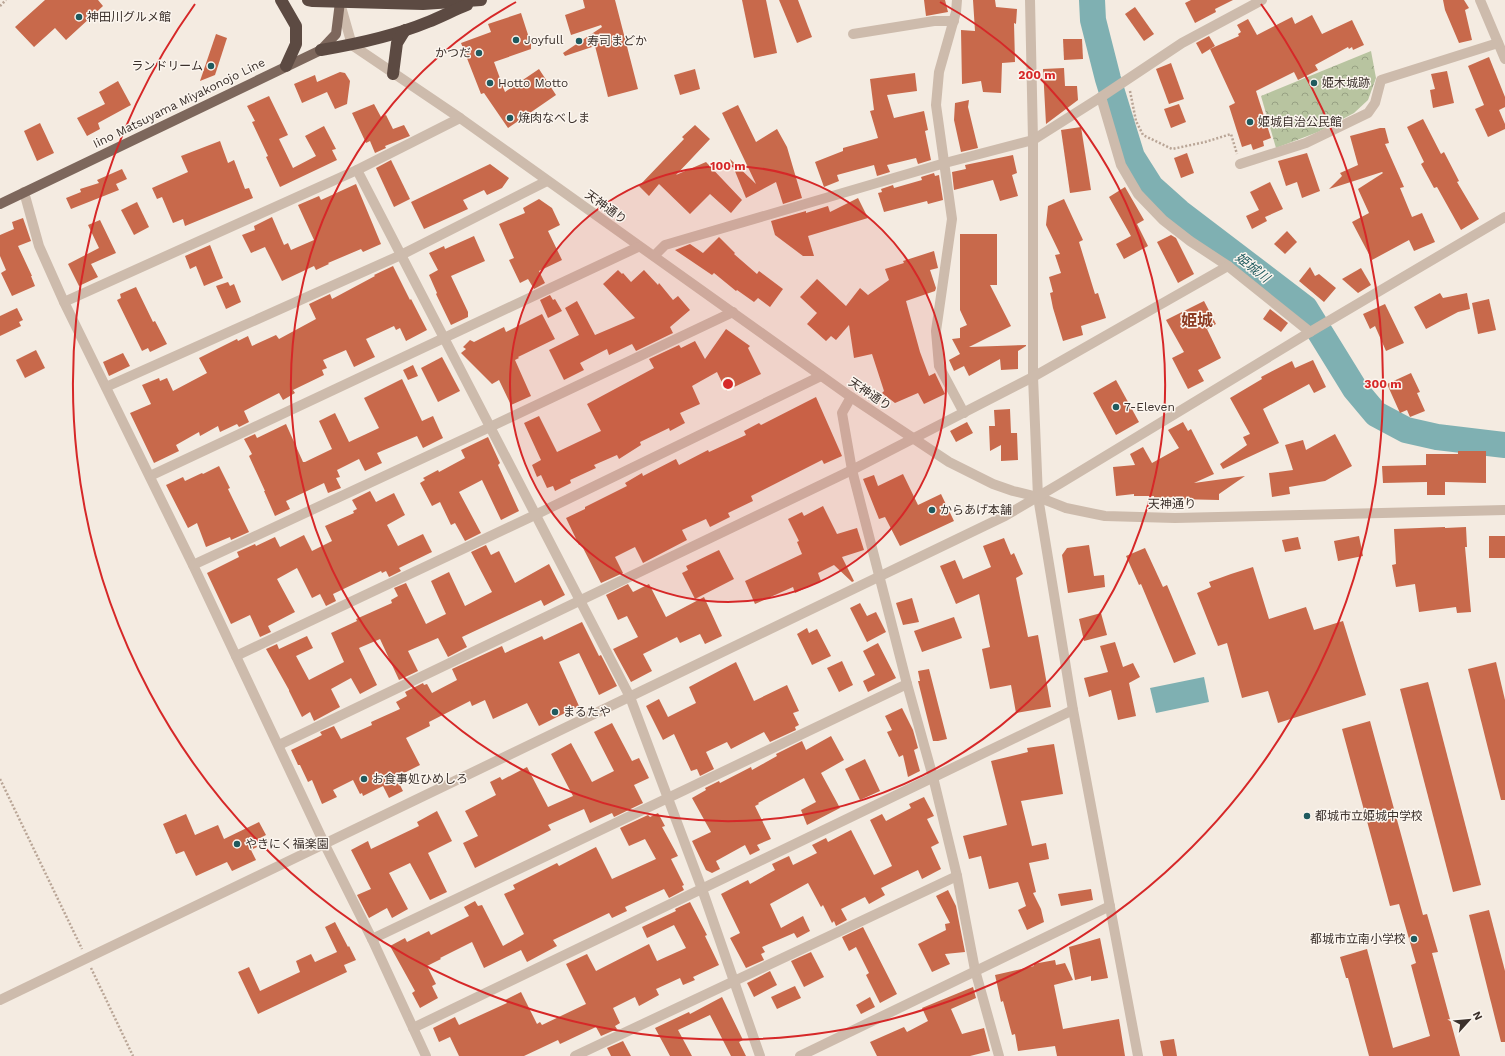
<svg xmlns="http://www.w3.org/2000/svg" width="1505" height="1056" viewBox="0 0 1505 1056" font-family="'Work Sans','Noto Sans JP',sans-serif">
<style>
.park{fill:url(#park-crowns)}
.water{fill:#7fb0b2}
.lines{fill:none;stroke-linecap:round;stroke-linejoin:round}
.river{stroke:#7fb0b2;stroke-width:26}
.building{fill:#c8694b}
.path{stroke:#b9a596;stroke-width:2.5;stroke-dasharray:2 2;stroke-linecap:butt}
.minor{stroke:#cdbbac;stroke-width:10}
.major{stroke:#7d675c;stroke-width:10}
.highway{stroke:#5c4a42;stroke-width:12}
.ring{fill:none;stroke:#d62828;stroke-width:2}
.poi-dot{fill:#1f5a5e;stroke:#fbf5ee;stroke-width:1.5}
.labels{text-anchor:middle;stroke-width:3;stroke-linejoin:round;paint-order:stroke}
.poi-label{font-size:12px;fill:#3b302b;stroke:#fbf5ee;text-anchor:start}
.street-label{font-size:12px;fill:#3b302b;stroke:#fbf5ee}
.water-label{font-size:13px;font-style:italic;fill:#1f5a5e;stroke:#fbf5ee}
.district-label{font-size:16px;font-weight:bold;fill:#8c3b22;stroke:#fbf5ee}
.centre{fill:#d62828;stroke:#fbf5ee;stroke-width:2}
.ring-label{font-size:12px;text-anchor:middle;font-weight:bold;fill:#d62828;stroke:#fbf5ee;stroke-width:3;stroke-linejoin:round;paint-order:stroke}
</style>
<defs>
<pattern id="park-crowns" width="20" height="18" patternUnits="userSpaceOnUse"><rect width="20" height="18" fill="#b8c4a0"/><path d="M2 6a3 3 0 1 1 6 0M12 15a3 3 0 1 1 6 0" fill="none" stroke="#97a083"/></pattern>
</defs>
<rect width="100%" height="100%" fill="#f4ebe1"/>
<path class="park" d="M1371 51 1376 78 1368 100 1354 113 1318 132 1276 148 1261 96Z"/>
<path class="water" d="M1204 677 1209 702 1156 713 1150 688Z"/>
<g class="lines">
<path class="river" d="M1092 0 1093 20 1108 79 1132 157 1151 187 1179 212 1305 308 1355 389 1376 414 1406 430 1437 437 1505 445"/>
</g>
<g class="building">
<path d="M45 0H98L103 6 66 40 55 28 34 47 15 27Z"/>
<path d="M583 0H615L638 89 608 97 595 46 565 56 563 53 602 27 601 25 571 35 565 15 585 8Z"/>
<path d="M742 0H766L777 53 754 58Z"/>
<path d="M779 0H798L812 37 797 43Z"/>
<path d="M924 0H945L948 12 926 16Z"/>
<path d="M973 0H995L996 7 1017 9 1016 24 1014 23 1015 62 1002 63 1001 93 983 92 981 81 962 84 961 30 975 31Z"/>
<path d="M1191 0H1233L1215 9 1216 12 1195 23 1185 3Z"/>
<path d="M1443 0H1464L1469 8 1465 10 1472 40 1459 43 1445 10Z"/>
<path d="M1135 7 1154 34 1144 41 1125 14Z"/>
<path d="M521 13 531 44V49L494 62 505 92 539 69 556 95 508 128 484 93 481 94 461 43 491 32 488 24Z"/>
<path d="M1312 15 1322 34 1352 20 1364 45 1353 50 1352 47 1349 49 1348 47 1315 65 1318 70 1298 80 1294 72 1256 91 1271 138 1263 141 1264 146 1253 150 1251 144 1242 147 1229 106 1235 103 1210 49 1239 36 1238 34 1241 32 1237 25 1248 19 1257 35 1292 17 1295 24Z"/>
<path d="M216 34 227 38 215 75 200 81Z"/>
<path d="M1209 36 1215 46 1202 54 1196 43Z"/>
<path d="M1063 39H1082L1083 59 1064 60Z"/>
<path d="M1489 57 1505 97V107L1499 110 1505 124V129L1488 137 1475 109 1484 105 1468 66Z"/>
<path d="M1171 63 1184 99 1169 104 1156 69Z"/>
<path d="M1064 68 1065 86H1077L1078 100 1046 124 1043 69Z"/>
<path d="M695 69 700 89 680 95 674 75Z"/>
<path d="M1447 71 1454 103 1433 108 1430 90 1435 89 1431 74Z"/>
<path d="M340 72 345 73 350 81 347 104 335 109 327 92 302 103 294 84 315 75 317 82Z"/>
<path d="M915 73 917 91 887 95 894 118 924 111 928 130 925 131 931 160 918 164 916 158 887 165 890 172 877 176 874 165 837 175 839 181 824 187 815 162 843 151V148L878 138 870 111 874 110 870 79Z"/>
<path d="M118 81 131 105 98 123 100 129 87 136 77 118 105 104 99 92Z"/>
<path d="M269 96 288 135 279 139 293 168 316 156 305 136 324 126 336 149 332 150 337 160 280 187 266 157 268 156 252 122 255 121 247 106Z"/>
<path d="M969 100 968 107 978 148 961 152 954 120 955 103Z"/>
<path d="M374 104 381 117 386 115 393 129 404 125 410 136 385 146 386 148 375 153 370 141 366 143 352 113Z"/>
<path d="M1179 104 1186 122 1171 128 1164 109Z"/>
<path d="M738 105 756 142 777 129 787 147 802 198 783 204 776 182 746 198 730 159 756 184 722 113Z"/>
<path d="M1423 119 1441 154 1444 152 1459 181 1457 182 1479 219 1461 230 1437 187 1434 188 1421 164 1424 162 1407 127Z"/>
<path d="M40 123 54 153 37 161 24 131Z"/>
<path d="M695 125 710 139 676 175 706 162 742 200 731 213 710 194 690 214 659 184 649 196 639 186 684 139 682 137Z"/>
<path d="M1081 127 1091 190 1070 193 1061 130Z"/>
<path d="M1380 128H1385L1389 143 1385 144 1404 187 1400 188 1412 217 1422 213 1435 242 1414 251 1409 240 1372 260 1352 222 1369 213 1358 189 1383 173 1382 172 1329 189 1342 176 1340 173 1358 165 1350 136Z"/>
<path d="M220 141 228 163 234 160 245 189 249 188 253 198 185 226 183 219 173 223 162 197 157 199 152 188 188 172 181 156Z"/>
<path d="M1187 153 1194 173 1181 178 1174 158Z"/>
<path d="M1307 153 1320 191 1302 198 1297 182 1286 186 1278 161Z"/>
<path d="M1013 155 1017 173 1012 175 1018 196 1000 201 993 180 954 190 952 172 966 169 965 165Z"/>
<path d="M391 160 410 199 394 207 376 168Z"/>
<path d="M490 164 509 178 502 188 487 195 484 190 463 200 468 209 424 229 411 202Z"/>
<path d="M122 169 127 179 116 184 119 190 71 209 66 198 81 192 80 189 99 183 97 180Z"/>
<path d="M934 173 935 176 939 175 943 200 928 204 927 201 884 212 878 193 882 192 881 189 893 185 894 188 922 180 921 177Z"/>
<path d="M1270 182 1283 209 1265 217 1267 221 1252 229 1246 216 1259 210 1250 192Z"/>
<path d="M356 184 381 244 363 252 361 249 328 263 329 264 316 270 314 266 282 281 265 247 251 253 242 235 255 230 254 226 272 217 284 245 288 243 291 250 314 240 298 205 319 196 321 200Z"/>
<path d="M1125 187 1144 220 1137 224 1148 246 1124 259 1116 244 1131 236 1109 197Z"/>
<path d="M858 198 868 218 808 236 814 256H803L775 235 771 221 806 211V213L828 206 830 212Z"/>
<path d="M539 199 552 208 560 225 548 231 562 260 539 271 545 283 534 289 528 279 520 283 509 260 514 258 499 224 525 213 523 208Z"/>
<path d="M1064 199 1083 240 1079 242 1095 294 1098 293 1106 318 1081 326 1083 335 1063 341 1053 308 1050 293 1053 292 1049 277 1061 273 1055 255 1060 254 1046 225 1048 206Z"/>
<path d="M137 202 149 227 134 235 121 210Z"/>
<path d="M23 218 31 241 18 246 32 276H31L35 286 12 296 1 273 6 270 0 256V235L14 229 12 222Z"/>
<path d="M100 220 116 253 91 264 98 277 79 286 68 264 99 248 88 225Z"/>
<path d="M1287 231 1297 242 1285 254 1274 244Z"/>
<path d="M960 234H997V285H990L1011 326 969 347 1026 345V346L1018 351V369L1001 370 1000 359 969 376 964 366 954 371 949 360 960 354 952 339 960 338V328L967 325 960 310Z"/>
<path d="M1171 235 1176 238 1194 274 1178 283 1157 242Z"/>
<path d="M474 236 485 261 451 276 468 312V317L451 325 436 294 437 293 429 275 438 270 429 253 444 246 445 249Z"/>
<path d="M719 237 735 253 734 254 757 274 759 271 783 289 770 307 758 298 754 302 737 290 736 291 714 273 712 275 675 250 690 244 703 253Z"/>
<path d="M210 245 223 278 204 286 196 266 190 269 185 256Z"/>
<path d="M934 251 938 268 930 270 936 288 935 291 906 301 920 352 929 376 935 373 945 394 924 404 918 393 895 403 882 393 884 391 872 354 854 358 849 325 836 340 831 336 826 341 807 324 817 313 800 297 817 279 846 306 860 288 868 295 889 280 885 269 904 263 903 261Z"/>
<path d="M393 266 410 300 411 299 427 330 406 341 400 328 396 330 394 326 366 339 375 357 354 367 346 350 323 360 327 368 322 370 324 375 293 390 295 393 283 400 279 393 244 411 249 422 239 427 237 424 220 432 218 426 200 436 199 432 176 445 179 451 154 463 130 413 151 404 142 385 159 378 160 381 167 378 173 391 207 373 199 358 237 339 238 341 248 336 252 346 276 335 279 339 316 319 309 304 330 294 332 299 375 276 374 275Z"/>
<path d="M1310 267 1315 276 1319 274 1336 288 1324 302 1299 281Z"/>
<path d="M1361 268 1371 285 1358 293 1342 279Z"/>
<path d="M618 270 622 274 623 273 631 282 644 270 658 285 659 283 673 300 678 296 690 310 670 327 673 333 636 351 632 344 609 355 607 349 580 363 584 370 564 380 549 350 579 335 565 308 577 301 595 335 635 318 603 284Z"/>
<path d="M228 282 230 286 234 284 241 302 226 309 216 286Z"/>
<path d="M136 287 153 322 155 321 167 344 150 352 148 348 142 351 117 300 121 298 120 294Z"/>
<path d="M1440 293 1443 298 1467 293 1470 309 1458 312 1426 329 1414 307Z"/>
<path d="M550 295 553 300 555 299 562 311 548 318 540 300Z"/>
<path d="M1489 299 1496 330 1478 334 1472 303Z"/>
<path d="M1204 301 1216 324 1207 329 1221 358 1198 370 1204 381 1188 389 1172 358 1184 352 1166 320Z"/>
<path d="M1385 304 1404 343 1386 351 1375 326 1370 329 1363 314Z"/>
<path d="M17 308 23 320 19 322 21 326 0 336V316Z"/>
<path d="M1270 309 1288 323 1281 332 1263 319Z"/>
<path d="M542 314 555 339 518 357 519 358 515 360 531 396 511 405 499 380 492 384 461 353 466 349 463 347 470 340 474 342 504 327 506 332Z"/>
<path d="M726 329 750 346 748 348 761 374 726 391 717 372 692 386 700 404 680 413 685 423 670 431 669 428 640 442 641 445 619 459 617 455 594 465 596 468 570 480 571 483 555 491 553 486 547 488 541 475 537 477 532 465 541 460 524 423 539 416 557 452 601 431 587 404 654 368 649 359 679 345 681 348 695 341 705 359Z"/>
<path d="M36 350 45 368 25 378 16 360Z"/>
<path d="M123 353 130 366 109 376 103 362Z"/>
<path d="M442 357 460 391 438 402 421 368Z"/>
<path d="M1313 360 1326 387 1314 393 1309 384 1263 409 1279 443 1223 469 1220 464 1247 445 1243 437 1250 434 1230 398 1262 379 1261 377 1292 361 1295 368Z"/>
<path d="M413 365 418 376 408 380 403 370Z"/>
<path d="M1411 373 1420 392 1417 393 1425 411 1410 417 1407 410 1400 413 1387 384Z"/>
<path d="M402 379 422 421 433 416 443 438 423 448 417 436 377 453 382 463 365 471 359 459 337 470 340 477 336 478 341 488 328 493 324 483 286 501 290 509 275 516 264 491H265L249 456 252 454 244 439 255 434 257 438 286 424 303 462H305L332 449 319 421 335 413 349 442 379 428 364 398Z"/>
<path d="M1116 380 1139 422 1116 435 1093 393Z"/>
<path d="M816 397 842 456 824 464 822 460 751 496 753 501 728 513 730 517 710 527 706 519 682 530 687 540 643 563 635 547 615 557 623 573 601 583 581 544 579 545 566 518 585 509V507L627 486 625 483 642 473 643 476 676 459 679 465 708 450 709 452 746 435 744 431 759 423 761 425Z"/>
<path d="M1010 409 1011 433H1017L1018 460 1001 461V445L990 451 989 426H995L994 410Z"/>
<path d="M967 422 973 433 956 442 950 431Z"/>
<path d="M1183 422 1188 431 1191 429 1214 474 1194 483 1245 476 1219 494V500L1176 499V497L1154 498V496H1134V494L1116 496 1113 467 1135 465 1130 454 1143 447 1152 463 1179 448 1168 430Z"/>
<path d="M1335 434 1352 466 1325 481 1289 487 1290 494 1272 497 1269 473 1293 470 1285 445 1303 440 1306 450Z"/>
<path d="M488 437 500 463 498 465 519 511 501 520 482 480 459 492 481 533 465 541 455 523 451 525 440 502 432 506 420 483 425 480 423 478 438 470 439 472 465 458 461 450Z"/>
<path d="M1458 451H1486V483L1445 482V495H1427V482L1383 483 1382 466 1426 465V454H1458Z"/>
<path d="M219 466 230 488 228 489 249 532 231 540 230 537 206 547 197 523 188 528 166 485 183 477 185 481 202 473 203 474Z"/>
<path d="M903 474 918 505 941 494 954 521 900 546 885 517 879 519 863 479 874 475 878 486Z"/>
<path d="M370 491 376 502 394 493 405 515 387 525 398 546 423 534 432 552 399 568 401 571 389 577 386 571 382 573 381 571 333 594 336 601 326 606 320 594 312 598 297 568 277 579 295 612 268 626 271 632 260 637 250 615 231 624 207 573 239 557 237 552 255 544 256 546 275 537 280 547 304 535 312 551 332 541 325 526 354 513 353 511 357 509 352 500Z"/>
<path d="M823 506 837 534 857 528 864 550 842 557 854 581 852 582 834 565 818 573 821 581 795 593 793 587 755 604 745 581 802 554 797 542 799 541 788 519 802 512 804 516Z"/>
<path d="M1445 527V528L1466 527 1467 547H1465L1471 612 1457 613 1456 607 1419 612 1415 584 1396 587 1392 565 1396 564 1394 529Z"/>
<path d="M1359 536 1363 556 1338 561 1334 541Z"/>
<rect x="1489" y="536" width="16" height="22"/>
<path d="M1298 537 1301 549 1285 552 1282 540Z"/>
<path d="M1004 538 1011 555 1014 553 1023 574 1016 578 1028 637 1038 635 1051 707 1016 713 1011 685 990 689 982 649 990 647 979 594 956 604 940 566 955 560 963 579 991 567 983 546Z"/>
<path d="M486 545 491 555 499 551 515 583 549 564 565 595 544 606 541 600 462 637 467 647 448 657 438 638 408 651 418 671 399 680 380 639 359 648 377 685 360 694 351 678 331 689 340 707 314 721 310 712 302 717 289 691V690L266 649 277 644 279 649 307 636 313 648 296 656 309 680 344 662 331 633 357 621 356 619 392 603 391 600 398 596 394 588 406 583 426 624 446 614 431 581 449 572 465 606 492 592 471 552Z"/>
<path d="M1089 545 1094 576 1104 575 1105 587 1068 593 1062 555 1067 548Z"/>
<path d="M1145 548 1163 587 1167 585 1196 654 1174 663 1141 584 1139 585 1126 556Z"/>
<path d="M719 550 734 579 695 599 682 573 688 570 686 566Z"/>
<path d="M1253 567 1269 619 1306 607 1314 630 1343 621 1366 695 1278 723 1268 691 1242 698 1227 643 1218 646 1197 593 1211 587 1209 582 1231 574Z"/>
<path d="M628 584 633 592 649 584 666 617 704 597 722 636 705 644 700 634 680 643 677 637 643 654 652 671 631 682 613 649 638 637 627 616 618 620 606 595Z"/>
<path d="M912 598 919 622 903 625 896 603Z"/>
<path d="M860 603 867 616 876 612 886 632 867 642 850 608Z"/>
<path d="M1101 613 1107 635 1084 641 1079 619Z"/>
<path d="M954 617 962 638 922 652 914 631Z"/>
<path d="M582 622 599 656 601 655 617 686 599 695 579 653 559 662 579 706 539 726 527 703 493 719 485 700 472 706 470 701 429 722 430 726 406 738 420 765 396 777 403 791 389 798 383 786 363 796 362 793 360 794 353 780 333 790 337 797 322 804 312 780 308 782 300 765H298L291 750 316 738 322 735 320 732 334 726 341 739 372 725 371 722 400 709 396 702 407 696 405 692 423 683 424 685 427 684 432 693 457 680 452 669 502 646 505 653 542 636 544 640Z"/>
<path d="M807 628 809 633 817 629 831 656 812 665 797 634Z"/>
<path d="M1115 642 1123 667 1133 663 1140 677 1129 683 1136 716 1118 720 1111 690 1089 697 1084 678 1108 672 1100 646Z"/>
<path d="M878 643 896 678 868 692 863 681 875 675 863 651Z"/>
<path d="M842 661 853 685 839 692 827 668Z"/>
<path d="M736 662 754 701 787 685 799 711 793 713 799 725 795 727 796 730 770 742 764 732 731 749 727 742 706 752 714 769 700 776 697 769 691 771 674 734 663 740 646 706 659 699 668 717 696 703 689 687Z"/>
<path d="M1496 662 1505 700V800H1501L1468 669Z"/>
<path d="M929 669 947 739 938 741H933L918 681H920L918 671Z"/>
<path d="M1428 682 1481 885 1453 892 1400 689Z"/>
<path d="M902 708 913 730 918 748 914 750 920 771 908 777 903 755 899 757 887 732 892 730 885 716Z"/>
<path d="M1370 721 1423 915 1427 914 1438 952 1432 953 1460 1056H1369L1348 978H1346L1340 957 1367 949 1393 1048 1430 1036 1411 965 1416 963 1399 904 1390 906 1342 729Z"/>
<path d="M612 723 632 761 639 758 649 778 634 785 643 803 614 817 612 813 590 823 584 809 548 825 551 830 475 868 463 843 478 836 465 811 496 795 490 782 500 777 502 780 527 767 548 807 573 796 551 754 571 743 592 782 614 771 594 732Z"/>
<path d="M831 736 844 760 821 773 840 808 807 825 801 810 816 802 804 778 758 803 759 804 755 806 771 839 757 845 760 850 750 855 745 845 716 861 720 869 712 873 706 870 692 841 711 832 692 798 706 790 705 788 719 781 720 783 751 767 752 770 777 756 776 754 802 741 806 750Z"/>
<path d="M1054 744 1063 794 1021 801 1032 846 1046 843 1049 859 1029 863 1036 892 1033 893 1041 909 1044 922 1027 930 1018 910 1026 906 1018 882 989 889 981 856 969 859 963 836 1007 825 991 761 1028 752 1027 748Z"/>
<path d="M865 759 880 791 860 800 845 769Z"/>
<path d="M924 797 934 816 927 819 939 843 931 847 941 869 922 879 918 870 881 888 885 895 869 904 865 897 841 909 847 920 836 926 834 921 832 923 823 905 821 907 808 883 770 904 781 928 803 916 810 931 797 938 794 933 762 947 765 952 761 954 764 960 746 968 730 938 740 933 721 894 748 880 750 884 775 870 772 864 789 856 793 865 817 853 812 845 826 838 828 842 851 830 874 875 892 866 870 820 882 814 886 821 911 808 909 804Z"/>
<path d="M437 811 452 841 428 853 447 892 430 900 410 863 389 873 408 909 392 918 387 908 369 918 357 895 371 889 351 850 368 841 371 849 419 826 417 822Z"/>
<path d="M658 813 665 826 662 827 678 856 671 859 684 885 682 886 684 890 669 898 664 889 625 907 627 911 612 918 609 913 553 940 557 946 527 962 521 950 484 968 472 942 440 958 441 959 427 966 436 984 432 986 438 998 420 1008 412 993 415 991 390 946 405 938 407 942 429 931 431 935 469 916 464 907 475 901 478 906 482 905 503 946 524 934 504 894 515 889 513 885 557 863 559 866 596 847 612 879 656 859 645 839 629 846 620 828 648 815 650 817Z"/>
<path d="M186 814 195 835 218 825 224 839 259 822 266 835 254 841 257 847 251 850 256 860 232 871 227 862 196 876 184 851 176 854 163 824Z"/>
<path d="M1091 889 1093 900 1061 906 1058 894Z"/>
<path d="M948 890 956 906 965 952 945 954 950 964 932 972 918 944 946 930 945 924 950 923 936 896Z"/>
<path d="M690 902 707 935 705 936 719 965 693 977 695 980 683 985 680 978 656 989 659 995 639 1006 635 997 613 1008 620 1023 615 1026 617 1029 601 1036 596 1027 560 1044 558 1040 524 1056H459L450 1037 439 1042 433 1028 455 1017 459 1025 507 1003 505 1000 521 992 537 1024 540 1022 542 1025 586 1004 566 964 587 954 596 971 649 944 657 961 686 948 674 925 647 938 642 927 676 911 675 909Z"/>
<path d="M1489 910 1505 971V1042H1501L1469 915Z"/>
<path d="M335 922 348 947 349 946 356 960 344 965 347 972 258 1014 238 972 249 967 260 991 300 972 296 961 311 954 315 962 337 952 325 927Z"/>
<path d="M863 927 897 994 880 1003 866 975 869 973 856 947 849 951 842 937Z"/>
<path d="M1100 938 1108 978 1091 981V976L1075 980 1069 947Z"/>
<path d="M811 952 824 977 804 987 791 961Z"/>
<path d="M1055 960 1056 965 1065 963 1073 980 1054 985 1063 1029 1119 1019 1125 1056H1057L1055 1046 1018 1051 1015 1034 1012 1035 1003 1001 1001 1002 995 975 1034 966 1033 964Z"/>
<path d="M770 971 777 985 754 997 747 983Z"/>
<path d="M795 986 801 998 777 1009 771 997Z"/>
<path d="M973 987 976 998 951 1009 962 1034 984 1028 990 1051 970 1056H877L870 1042 904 1027 907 1032 928 1021 922 1008Z"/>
<path d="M722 997 743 1040 739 1042 746 1056H731L710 1015 678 1030 692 1056H670L655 1028 689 1012 690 1014Z"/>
<path d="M870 997 875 1007 861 1014 856 1005Z"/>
<path d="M1174 1039 1177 1056H1163L1160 1041Z"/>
<path d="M623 1041 631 1056H611L607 1048Z"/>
</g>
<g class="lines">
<g class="path">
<path d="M0 6 6 0"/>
<path d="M1130 91 1136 121 1143 135 1172 149 1205 142 1231 134 1237 154"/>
<path d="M0 779 82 949"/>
<path d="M91 968 133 1056"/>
</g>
<g class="minor">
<path d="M957 0 956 12 939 72 936 105 952 219 936 331 939 366 964 413"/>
<path d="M1030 0 1033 140V377L1038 497 1073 710 1138 1056"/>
<path d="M1480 0 1505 59"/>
<path d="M340 3 352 45 460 118 851 397 949 462 993 484 1013 491 1038 497 1066 508 1105 516 1175 518 1505 510"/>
<path d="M853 34 934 21H954"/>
<path d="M1101 97 1121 165 1138 194 1163 220 1190 241 1228 266 1310 332"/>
<path d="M1240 164 1306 143 1368 113 1375 103 1381 80 1498 43"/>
<path d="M357 170 630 697 702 889 760 1056"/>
<path d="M24 192 39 246 64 302 193 565 325 845 372 939 426 1056"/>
<path d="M654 256 665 245 945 163 1033 140 1101 97 1182 43 1262 0"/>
<path d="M64 302 357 170 460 118"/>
<path d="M106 387 401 255 547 181"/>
<path d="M851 397 842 413 852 470 907 684 933 777 957 876 975 970 999 1056"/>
<path d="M150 476 638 247"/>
<path d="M193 565 490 427 733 312"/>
<path d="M236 656 535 515 821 376"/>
<path d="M279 745 852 470 1033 377 1228 266"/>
<path d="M372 939 907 684"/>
<path d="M0 1000 1005 516 1061 483 1310 332 1505 217"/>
<path d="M413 1028 1073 710"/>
<path d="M575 1056 957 876"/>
<path d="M800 1056 1110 906"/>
</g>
<path class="major" d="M0 204 321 50 336 34 340 2"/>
<g class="highway">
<path d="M281 0 296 26V44L286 66"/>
<path d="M308 0 313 1 423 4 481 0"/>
<path d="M321 50C357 44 394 36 428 22 441 17 454 10 467 5"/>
<path d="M393 74 397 43 405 30"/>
</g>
</g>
<circle cx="728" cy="384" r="218" fill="#d62828" fill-opacity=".12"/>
<g class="ring">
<circle cx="728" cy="384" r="218"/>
<path d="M940 2A437 437 0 1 1 516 2"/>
<path d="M1261 4A655 655 0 1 1 195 4"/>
</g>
<g class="poi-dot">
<circle cx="79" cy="17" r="4"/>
<circle cx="516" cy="40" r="4"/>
<circle cx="579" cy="41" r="4"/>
<circle cx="479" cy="53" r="4"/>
<circle cx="211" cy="66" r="4"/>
<circle cx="490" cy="83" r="4"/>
<circle cx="1314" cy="83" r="4"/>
<circle cx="510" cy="118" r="4"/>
<circle cx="1250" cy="122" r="4"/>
<circle cx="1116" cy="407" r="4"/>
<circle cx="932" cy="510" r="4"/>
<circle cx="555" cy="712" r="4"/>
<circle cx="364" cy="779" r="4"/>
<circle cx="1307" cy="816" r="4"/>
<circle cx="237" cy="844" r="4"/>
<circle cx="1414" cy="939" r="4"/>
</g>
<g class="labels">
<g class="poi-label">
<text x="87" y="21">神田川グルメ館</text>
<text x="524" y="44">Joyfull</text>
<text x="587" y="45">寿司まどか</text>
<text x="471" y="57" text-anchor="end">かつだ</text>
<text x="203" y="70" text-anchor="end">ランドリーム</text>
<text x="498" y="87">Hotto Motto</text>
<text x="1322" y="87">姫木城跡</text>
<text x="518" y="122">焼肉なべしま</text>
<text x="1258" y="126">姫城自治公民館</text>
<text x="1124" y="411">7-Eleven</text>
<text x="940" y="514">からあげ本舗</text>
<text x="563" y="716">まるたや</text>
<text x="372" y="783">お食事処ひめしろ</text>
<text x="1315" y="820">都城市立姫城中学校</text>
<text x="245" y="848">やきにく福楽園</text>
<text x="1406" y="943" text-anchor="end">都城市立南小学校</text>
</g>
<g class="street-label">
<text transform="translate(179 103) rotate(-26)" y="4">Iino Matsuyama Miyakonojo Line</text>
<text transform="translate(606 207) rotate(36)" y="4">天神通り</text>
<text transform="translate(870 394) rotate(34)" y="4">天神通り</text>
<text x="1172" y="508">天神通り</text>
</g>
<g class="water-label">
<text transform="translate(1253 267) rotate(38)" y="5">姫城川</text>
</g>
<g class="district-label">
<text x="1197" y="326">姫城</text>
</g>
</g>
<circle cx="728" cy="384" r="6" class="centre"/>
<g class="ring-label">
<text x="1037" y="79">200 m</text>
<text x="728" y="170">100 m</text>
<text x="1383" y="388">300 m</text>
</g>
<g transform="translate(1469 1020) rotate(63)" stroke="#fbf5ee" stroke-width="3" paint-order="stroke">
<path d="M0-3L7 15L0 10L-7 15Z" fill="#3b302b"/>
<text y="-6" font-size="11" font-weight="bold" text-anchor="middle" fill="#3b302b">N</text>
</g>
</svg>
